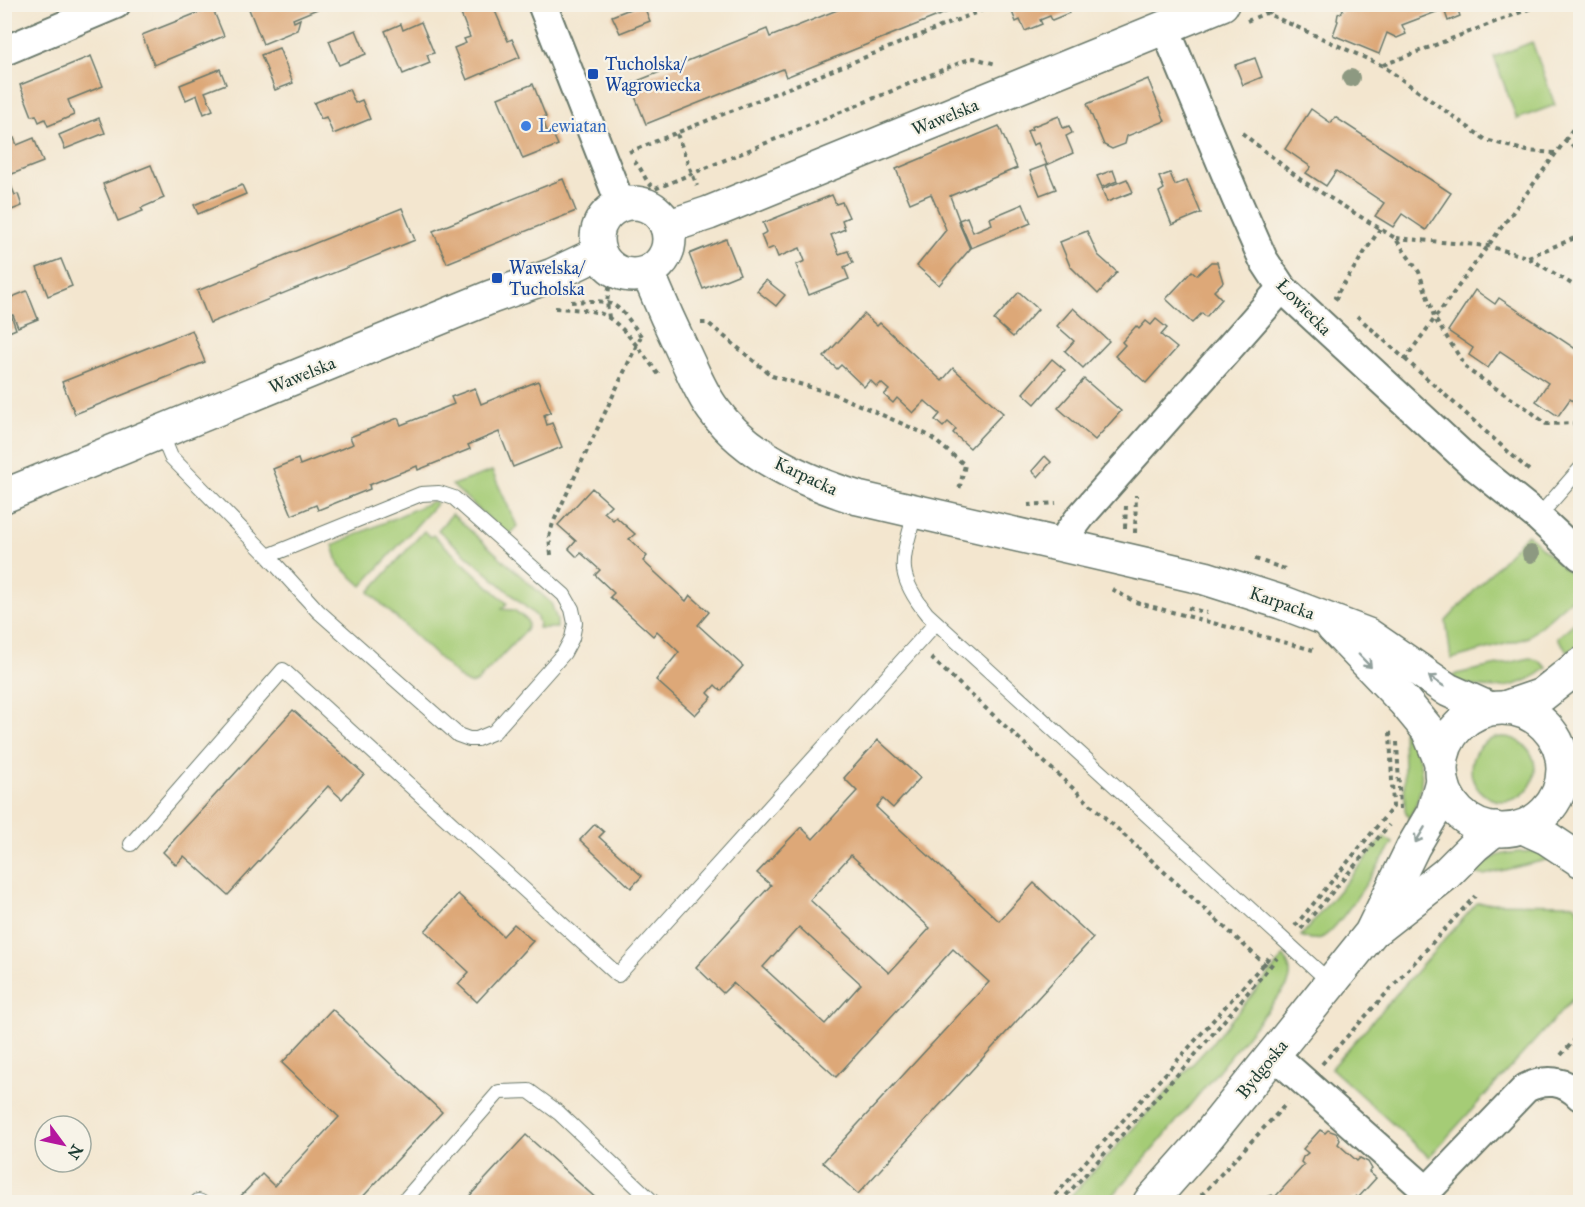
<svg xmlns="http://www.w3.org/2000/svg" width="1585" height="1207" viewBox="0 0 1585 1207" font-family="'IM FELL Great Primer',serif">
<style>
.green{fill:#a5cc76;stroke:#628455;stroke-width:1.5}
.building{fill:#dda878;fill-rule:evenodd}
.lines{fill:none;stroke-linecap:round;stroke-linejoin:round}
.service-casing{stroke:#69786a;stroke-width:16}
.minor-casing{stroke:#69786a;stroke-width:32}
.tertiary-casing{stroke:#69786a;stroke-width:36}
.path{stroke:#69786a;stroke-width:4;stroke-dasharray:4.5 4.5;stroke-linecap:butt}
.service{stroke:#fff;stroke-width:14}
.minor{stroke:#fff;stroke-width:28}
.tertiary{stroke:#fff;stroke-width:33}
.tree{fill:#8d9981}
.oneway{stroke:#8f9e9a}
.transit-dot{fill:#1a4fb4;stroke:#f7f3e8;stroke-width:2}
.shop-dot{fill:#3f7fe0;stroke:#f7f3e8;stroke-width:2}
.labels{text-anchor:middle;stroke-width:4.5;stroke-linejoin:round;paint-order:stroke}
.transit-label{font-size:18px;fill:#164399;stroke:#f7f3e8;text-anchor:start}
.street-label{font-size:18px;fill:#1f3d34;stroke:#f7f3e8}
.shop-label{font-size:18px;fill:#366cbe;stroke:#f7f3e8;text-anchor:start}
</style>
<rect width="100%" height="100%" fill="#f7f3e8"/>
<filter id="ink" filterUnits="userSpaceOnUse"><feTurbulence type="fractalNoise" baseFrequency=".0167" numOctaves="2"/><feDisplacementMap in="SourceGraphic" scale="12" xChannelSelector="R" yChannelSelector="G"/><feConvolveMatrix kernelMatrix="1 2 1 2 8 2 1 2 1" color-interpolation-filters="sRGB"/></filter>
<filter id="wash" filterUnits="userSpaceOnUse"><feTurbulence type="fractalNoise" baseFrequency=".008" numOctaves="4" result="noise"/><feDisplacementMap in="SourceGraphic" scale="24" xChannelSelector="R" yChannelSelector="G"/><feGaussianBlur stdDeviation="1.35" result="paint"/><feColorMatrix in="noise" values="0 0 0 0 0 0 0 0 0 0 0 0 0 0 0 0 0 1.4 0 .05"/><feComposite in="paint" operator="in"/></filter>
<g filter="url(#wash)">
<rect width="100%" height="100%" fill="#f3e6cf"/>
<g class="green">
<path d="M1532 42 1555 105 1517 119 1494 57Z"/>
<path d="M492 471 517 526 509 537 452 485Z"/>
<path d="M433 501 437 503 362 586 339 565 333 545Z"/>
<path d="M452 514 551 603 557 620V628H538L539 623 536 616 438 530Z"/>
<path d="M424 531 431 537 433 535 507 603 502 609 514 610 527 620 528 625 526 630 476 683 469 684 463 681 369 592Z"/>
<path d="M1527 534 1580 583V591L1527 638 1451 659 1446 621Z"/>
<path d="M1580 618V643L1569 652 1557 638Z"/>
<path d="M1530 658 1539 661 1547 668C1517 692 1485 692 1450 679L1456 674Z"/>
<path d="M1403 728C1425 759 1428 785 1409 819L1405 810Z"/>
<circle cx="1503" cy="769" r="32"/>
<path d="M1384 837 1393 843C1379 863 1340 928 1323 937 1316 941 1308 939 1301 936Z"/>
<path d="M1536 851 1554 858 1484 875 1473 874C1494 851 1507 853 1536 851Z"/>
<path d="M1477 903 1574 904 1580 911V991L1429 1157 1331 1068Z"/>
<path d="M1284 956C1290 968 1293 974 1287 986 1227 1059 1170 1133 1107 1202H1065L1213 1042Z"/>
</g>
<g id="blocks">
<g class="building">
<path d="M247 4H327V5L293 19 294 22 300 19 297 30 263 44Z"/>
<path d="M457 4H492L508 41 512 39 520 57 467 80 454 48 466 43 464 39 470 37Z"/>
<path d="M643 4 650 21 620 33 612 16Z"/>
<path d="M852 4 953 5 948 7 950 11 786 77 783 69 646 124 630 84 767 29 770 37Z"/>
<path d="M1009 4H1065L1069 13 1052 20 1050 16 1040 20 1042 24 1025 31 1020 20 1016 22Z"/>
<path d="M1345 4H1456L1460 16 1448 21 1444 9 1402 25 1406 34 1397 38 1387 33 1379 54 1333 35 1338 21 1337 20 1338 14 1342 12Z"/>
<path d="M212 7 224 36 154 65 142 35Z"/>
<path d="M421 22 434 53 427 55 430 63 403 74 385 31 401 24 403 30Z"/>
<path d="M356 30 366 54 339 65 329 41Z"/>
<path d="M279 48 293 83 275 90 261 55Z"/>
<path d="M91 56 103 86 68 100 74 115 48 126 45 119 39 122 36 115 32 116 20 85Z"/>
<path d="M1255 58 1262 77 1243 85 1235 65Z"/>
<path d="M220 69 226 84 205 92 213 110 204 114 197 95 186 100 180 85Z"/>
<path d="M1148 79 1165 121 1127 136 1125 144 1112 149 1104 145 1087 104Z"/>
<path d="M533 84 546 117 542 118 548 134 552 132 558 145 523 159 498 98Z"/>
<path d="M349 89 355 103 362 100 370 119 333 134 326 117 321 119 314 103Z"/>
<path d="M1311 109 1331 123 1335 117 1451 193 1426 230 1402 214 1393 227 1375 216 1384 203 1336 171 1326 186 1306 173 1311 167 1285 149Z"/>
<path d="M1059 116 1063 128 1069 126 1072 133 1066 136 1073 153 1047 165 1038 143 1033 145 1027 131 1032 129 1031 127Z"/>
<path d="M99 118 105 133 65 149 59 135Z"/>
<path d="M999 126 1017 168 950 196 959 220 967 217 973 232 992 224 990 218 1023 204 1031 223 971 248 959 220 958 221 970 249 939 285 917 266 946 230 945 227 931 194 910 203 896 169Z"/>
<path d="M14 138 17 145 34 138 43 162 7 176 15 195 18 194 22 206 4 213V141Z"/>
<path d="M151 165 164 198 141 208 143 211 118 221 103 184Z"/>
<path d="M1046 165 1056 189 1040 195 1030 171Z"/>
<path d="M1113 170 1117 181 1102 187 1097 176Z"/>
<path d="M1170 173 1175 185 1187 180 1201 213 1172 225 1159 192 1164 189 1159 177Z"/>
<path d="M563 179 576 211 447 263 433 231Z"/>
<path d="M1127 179 1133 192 1107 202 1102 189Z"/>
<path d="M242 185 246 194 198 214 194 205Z"/>
<path d="M832 195 836 204 842 202 849 217 842 220 845 229 831 235 839 254 848 251 853 263 844 267 849 279 809 295 796 265 805 261 800 248 778 257 774 247 767 250 761 235 767 232 763 223Z"/>
<path d="M402 208 415 240 210 323 197 291Z"/>
<path d="M1087 231 1098 255 1117 272 1098 294 1070 266 1060 242Z"/>
<path d="M726 239 740 274 703 289 689 254Z"/>
<path d="M61 259 72 286 48 296 37 268Z"/>
<path d="M1211 262H1217L1223 282 1214 291 1222 299 1206 317 1202 313 1192 323 1166 299 1192 271 1197 275Z"/>
<path d="M766 280 785 295 776 306 757 291Z"/>
<path d="M1475 290 1495 304 1499 298 1580 352V406L1570 399 1558 416 1536 401 1548 383 1500 351 1488 368 1469 355 1473 348 1448 331Z"/>
<path d="M27 291 38 319 18 327 13 315H11L16 329 4 334V300L8 309 10 308 7 299Z"/>
<path d="M1019 292 1038 309 1013 337 994 320Z"/>
<path d="M1073 308 1109 341 1083 368 1065 351 1074 341 1057 326Z"/>
<path d="M864 314 877 326 880 323 942 381 953 368 1003 413 970 448 953 433 956 429 948 422 943 427 935 420 940 414 925 401 913 413 897 398 893 403 884 395 889 390 881 383 877 387 870 380 864 387 841 365 837 369 824 357Z"/>
<path d="M1156 319 1167 328 1161 335 1177 348 1146 383 1115 356 1125 345 1122 342 1136 326 1139 329 1146 321 1151 325Z"/>
<path d="M192 330 205 362 75 414 62 382Z"/>
<path d="M1052 359 1065 370 1035 404 1023 393Z"/>
<path d="M1084 379 1121 411 1095 440 1058 408Z"/>
<path d="M538 381 551 412 544 415 547 425 552 423 562 447 513 467 499 432 468 445 470 449 418 470 417 466 369 485 370 489 318 510 316 505 292 515 273 469 298 459 300 465 351 445 353 444 350 437 398 418 401 425 454 404 451 397 475 388 481 404Z"/>
<path d="M1045 456 1051 462 1038 477 1032 471Z"/>
<path d="M592 488 611 505 604 512 613 520 616 517 635 534 629 539 647 556 643 561 686 601 690 595 709 612 698 625 743 666 721 691 715 685 708 693 712 697 695 715 656 680 679 652 657 631 653 636 610 597 614 593 595 575 600 570 581 553 577 557 569 549 576 541 558 525Z"/>
<path d="M293 710 364 774 342 799 328 786 228 895 184 856 176 865 163 852Z"/>
<path d="M878 740 920 778 893 808 883 799 876 807 999 921 1034 883 1093 938 858 1194 823 1162 989 982 953 949 836 1077 733 983 723 993 696 967 771 885 757 873 801 827 813 839 857 791 844 778ZM851 855 930 928 889 973 810 900ZM799 927 861 984 825 1024 763 967Z"/>
<path d="M595 824 604 832 599 837 642 876 631 888 580 840Z"/>
<path d="M458 894 503 936 514 924 533 941 477 1002 458 984 469 972 425 931Z"/>
<path d="M332 1009 442 1112 358 1202H239L237 1200 262 1174 274 1186 339 1117 282 1063Z"/>
<path d="M1320 1130 1325 1133 1328 1130 1336 1133 1340 1140 1338 1144 1357 1161 1360 1158 1368 1162 1372 1169 1369 1172 1376 1178 1358 1198 1356 1196 1350 1202H1264L1266 1197 1272 1195 1275 1197 1304 1165 1301 1162 1303 1157 1308 1153 1303 1149Z"/>
<path d="M526 1135 600 1202H464Z"/>
</g>
</g>
</g>
<g filter="url(#ink)">
<use href="#blocks" fill-opacity="0" stroke="#69786a" stroke-width="1.5"/>
<g class="lines">
<defs>
<g id="service">
<path d="M161 433 171 457 268 556 318 611 458 735 469 739H477L494 732 564 653 572 638 575 623 572 609 564 595 454 498 439 493 421 494 268 556"/>
<path d="M915 512C903 560 893 571 927 614L1331 983"/>
<path d="M1538 517 1580 469"/>
<path d="M131 844 283 670 618 975 936 623"/>
<path d="M198 1201 201 1202"/>
<path d="M403 1202 499 1092 529 1091 559 1113 653 1202"/>
</g>
<g id="minor">
<path d="M542 4 621 205"/>
<path d="M1165 28 1236 198 1263 259 1282 288 1471 463 1538 517 1580 556"/>
<path d="M4 51 116 4"/>
<path d="M1063 546 1069 532 1081 516 1282 288"/>
<path d="M1273 1054 1427 1191 1526 1088C1546 1078 1564 1080 1580 1096"/>
</g>
<g id="tertiary">
<circle cx="633" cy="239" r="36"/>
<path d="M667 227 709 213 1222 4"/>
<path d="M648 273C660 302 673 331 687 360 695 377 702 394 713 409 747 456 804 481 858 498L1205 578 1281 602 1368 635 1448 690 1488 708"/>
<path d="M4 496 491 297 553 275 599 253"/>
<path d="M1333 627 1404 701 1428 730 1441 762"/>
<path d="M1507 707 1542 695 1580 665"/>
<circle cx="1502" cy="769" r="61"/>
<path d="M1523 827 1547 838 1580 860"/>
<path d="M1377 928 1446 874 1474 846 1495 829"/>
<path d="M1150 1202 1203 1142 1371 933 1413 847 1433 813 1442 781"/>
</g>
</defs>
<use href="#service" class="service-casing"/>
<use href="#minor" class="minor-casing"/>
<use href="#tertiary" class="tertiary-casing"/>
<g class="path">
<path d="M1267 13 1287 4"/>
<path d="M1247 21 1266 13 1383 66 1486 140 1527 151 1555 153"/>
<path d="M1383 65 1542 4"/>
<path d="M1242 133 1301 180 1395 238 1419 272 1435 319 1468 370 1529 410 1546 424 1580 423"/>
<path d="M677 134 697 186"/>
<path d="M1565 141 1580 118"/>
<path d="M629 152 990 7"/>
<path d="M634 161C644 170 643 180 655 189L964 61 974 58 996 64"/>
<path d="M584 226 591 213 592 209"/>
<path d="M1580 233 1579 240 1580 253"/>
<path d="M1396 238 1488 246 1527 257 1580 289"/>
<path d="M1528 257 1580 236"/>
<path d="M1338 299 1335 297 1380 229"/>
<path d="M571 302C614 299 616 301 641 336"/>
<path d="M555 308C569 309 585 309 599 313 621 320 645 357 659 375"/>
<path d="M1357 316 1405 359 1565 141 1580 151"/>
<path d="M609 318 607 302 610 281"/>
<path d="M701 323H708L772 376 834 394 928 435 965 465 959 490"/>
<path d="M1405 359 1532 473"/>
<path d="M1028 505 1056 503"/>
<path d="M1125 528 1126 506"/>
<path d="M1135 533 1136 495"/>
<path d="M551 555 549 537 553 523 641 336"/>
<path d="M1255 559 1285 569"/>
<path d="M1112 589 1135 602 1313 650"/>
<path d="M1188 608 1207 613"/>
<path d="M931 658 1269 968"/>
<path d="M1397 742 1400 809"/>
<path d="M1295 926 1393 807 1390 731"/>
<path d="M1301 929 1389 825"/>
<path d="M1561 1055 1580 1034"/>
<path d="M1322 1064 1475 896"/>
<path d="M1049 1202 1185 1052 1272 954"/>
<path d="M1060 1202 1189 1062 1277 958"/>
<path d="M1195 1202 1287 1103"/>
</g>
<use href="#service" class="service"/>
<use href="#minor" class="minor"/>
<use href="#tertiary" class="tertiary"/>
</g>
<g class="tree">
<circle cx="1351" cy="78" r="9"/>
<circle cx="1531" cy="554" r="9"/>
</g>
<defs><path id="oneway-shaft" d="M-6 0H5M1.5-3L5.5 0L1.5 3" fill="none" stroke-width="1.6" stroke-linecap="round" stroke-linejoin="round" transform="scale(1.5)"/></defs>
<g class="oneway">
<use href="#oneway-shaft" transform="translate(1365 661) rotate(46)"/>
<use href="#oneway-shaft" transform="translate(1436 681) rotate(-146)"/>
<use href="#oneway-shaft" transform="translate(1420 835) rotate(121)"/>
</g>
</g>
<g class="transit-dot">
<rect x="587" y="68" width="12" height="12" rx="3"/>
<rect x="491" y="272" width="12" height="12" rx="3"/>
</g>
<circle class="shop-dot" cx="526" cy="126" r="6"/>
<g class="labels">
<g class="transit-label">
<text x="605" y="70">Tucholska/<tspan x="605" dy="21">Wągrowiecka</tspan></text>
<text x="509" y="274">Wawelska/<tspan x="509" dy="21">Tucholska</tspan></text>
</g>
<g class="street-label">
<text transform="translate(945 117) rotate(-22)" y="6">Wawelska</text>
<text transform="translate(1304 307) rotate(46)" y="6">Łowiecka</text>
<text transform="translate(302 375) rotate(-22)" y="6">Wawelska</text>
<text transform="translate(806 476) rotate(25)" y="6">Karpacka</text>
<text transform="translate(1282 603) rotate(19)" y="6">Karpacka</text>
<text transform="translate(1262 1069) rotate(-51)" y="6">Bydgoska</text>
</g>
<g class="shop-label">
<text x="538" y="132">Lewiatan</text>
</g>
</g>
<rect width="1585" height="1207" fill="none" stroke="#f7f3e8" stroke-width="24"/>
<g transform="translate(63 1144) rotate(123)"><circle r="28" fill="#f7f3e8" stroke="#a1aaa0" stroke-width="1.5"/>
<path d="M0-4.5L10 22L0 15L-10 22Z" fill="#b5179e"/>
<text y="-9" font-size="16" font-weight="bold" text-anchor="middle" fill="#1f3d34">N</text>
</g>
</svg>
